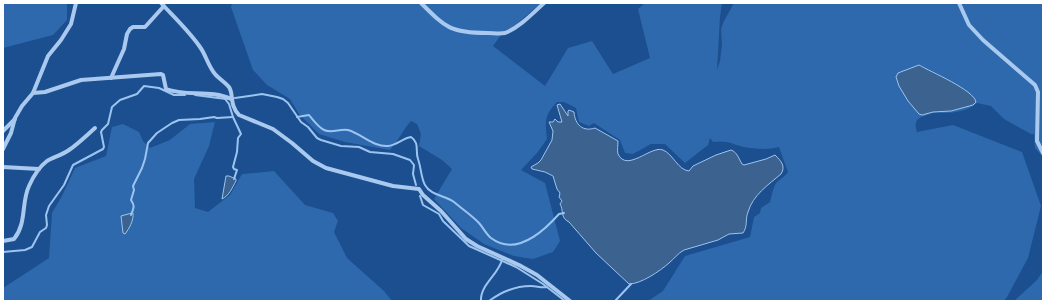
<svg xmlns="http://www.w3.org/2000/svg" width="1046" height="304" viewBox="0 0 1046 304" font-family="'Asap Condensed',sans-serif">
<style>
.green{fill:#2e69ad}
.water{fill:#3c6290;stroke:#9cc4f0}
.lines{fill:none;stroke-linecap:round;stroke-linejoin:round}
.stream{stroke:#9cc4f0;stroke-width:2}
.street{stroke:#a9c9ee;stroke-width:4}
</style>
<rect width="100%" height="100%" fill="#1b4f8f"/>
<g class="green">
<path d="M3 3H67V20L53 35 3 48Z"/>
<path d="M232 3H541L513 27 503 32 493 46 545 86 568 48 592 41 613 74 650 58 638 9 645 3H722L720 17 717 70 720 61 722 45 721 29 724 21 734 3H1043V157L1035 148 1034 134H1031L1004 119 991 106 977 103C970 110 954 113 944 113 941 113 937 112 934 113 931 113 928 115 925 116 916 118 914 123 917 132L953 125 1022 152 1041 206 1028 258 1007 297 1004 301H648L663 291 685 256 750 237 754 217 760 213 761 208 770 202C772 195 773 187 777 182 781 178 785 177 788 172L779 147C769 150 754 149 744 147 731 144 728 140 713 142L710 138 708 145 685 163 665 144H651L633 154 625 153 620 140 594 123 589 126 579 122 576 108 564 102H557C544 116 545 121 547 139L537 153 521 170 545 183 560 241 553 252 533 259 514 256 484 244 461 228 434 199 452 169 442 160 419 146 421 134 417 124 411 121C402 131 399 140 390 150L345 142 319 134 299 114 290 99 267 85 253 70 231 7Z"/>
<path d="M215 122 209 146 194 179 195 208 208 212 230 195 242 174 274 171 305 205 333 213 338 221 334 232 347 258 384 291 392 301H3V288L49 258 52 213 62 196 75 168 106 156 112 127 123 124 139 132 143 141 150 148 170 140 190 124Z"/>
<path d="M1043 271V301H1014L1037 280Z"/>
</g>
<g class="water">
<path d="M919 65C931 72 974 90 976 102L973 105 951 111 933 112 922 115 919 114 908 101 899 86 896 77 898 73Z"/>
<path d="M560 104 568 116V111L569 110 574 112C575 125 583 132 595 128L618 141C618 145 617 150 618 154 627 173 651 145 663 150 673 154 678 170 689 171L693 166 716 155 731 150C737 152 739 159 742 164L744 165 766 159 775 155C781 161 786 166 781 174 768 185 753 195 748 212 745 219 748 226 743 233L729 234 718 240 684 250C678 253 674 259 669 263 660 271 641 284 629 284L596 253 569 222C560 218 564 210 560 204L562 201 559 197 560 193 557 189 553 176 545 172 532 169 531 167 538 163 541 160 552 140 553 131 549 122H553L555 119 558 122H562L557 105Z"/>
<path d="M226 176H229L236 179V181C232 188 229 196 222 199Z"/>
<path d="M132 213H133C134 220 129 229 125 234L123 233 121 216Z"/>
</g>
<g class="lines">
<g class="stream">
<path d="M195 95 226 99"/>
<path d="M235 98 262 94 277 97 283 99 288 103 301 122 308 127 317 138 321 140 341 146 359 147 370 152 393 154 410 160 414 165 413 174 416 185"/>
<path d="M225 99 229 104 233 117 241 134 238 138 237 152 233 167 234 169 237 170 234 179"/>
<path d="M297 117 309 115C313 120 318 127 324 130 332 134 340 128 348 130 362 134 373 147 388 146 397 145 403 138 411 137 420 143 415 151 418 159 421 167 421 178 425 185 431 196 445 195 454 202 462 209 470 214 478 222 483 227 486 234 491 238 516 257 543 232 559 214L564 213"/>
<path d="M420 196 423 205 439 214 443 221 469 246 516 267 543 284 565 301"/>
<path d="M131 215C134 207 135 206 131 200L134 190 133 186 142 168 145 159 148 143 157 133 172 123 179 120 200 119 214 117 217 118 233 117"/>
<path d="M3 252 25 250 32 247 40 232 46 228 47 225 46 215 49 206 64 185 73 165 103 149 104 147 101 132 102 130 108 124 112 107 120 100 137 94 144 86 159 88 174 95H185"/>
<path d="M481 301C480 285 498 275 502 260"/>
<path d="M489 301C501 292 516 286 531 286 537 286 541 288 547 287"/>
<path d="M615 301 631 284"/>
</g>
<g class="street">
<path d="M161 3C174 17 189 31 200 47 206 55 208 66 215 74 219 79 225 82 229 87 234 94 229 105 239 115L273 129 292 143 313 161 326 168 393 186 419 189 423 195 441 211 466 239 477 246 519 265 537 275 570 301"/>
<path d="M421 3C446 28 451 33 487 33 493 33 500 34 505 33 520 27 533 13 544 3"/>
<path d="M959 3 969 25 983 40 1035 85 1038 92 1037 141 1043 153"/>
<path d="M111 78 124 49 127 34 130 29 133 27H145L164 6"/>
<path d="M33 93 45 92 81 80 161 74 163 75 166 89C186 97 211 89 231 99"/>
<path d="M3 131 15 119"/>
<path d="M3 149 11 133 15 118 22 106 33 93 48 56 61 40 71 24 76 3"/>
<path d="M3 167 39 169"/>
<path d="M3 241 14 239C27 223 21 203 29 186 33 177 39 167 47 161 54 157 62 155 69 150 79 143 87 135 95 128"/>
</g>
</g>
<rect width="1046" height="304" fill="none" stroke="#ffffff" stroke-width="8"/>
</svg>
